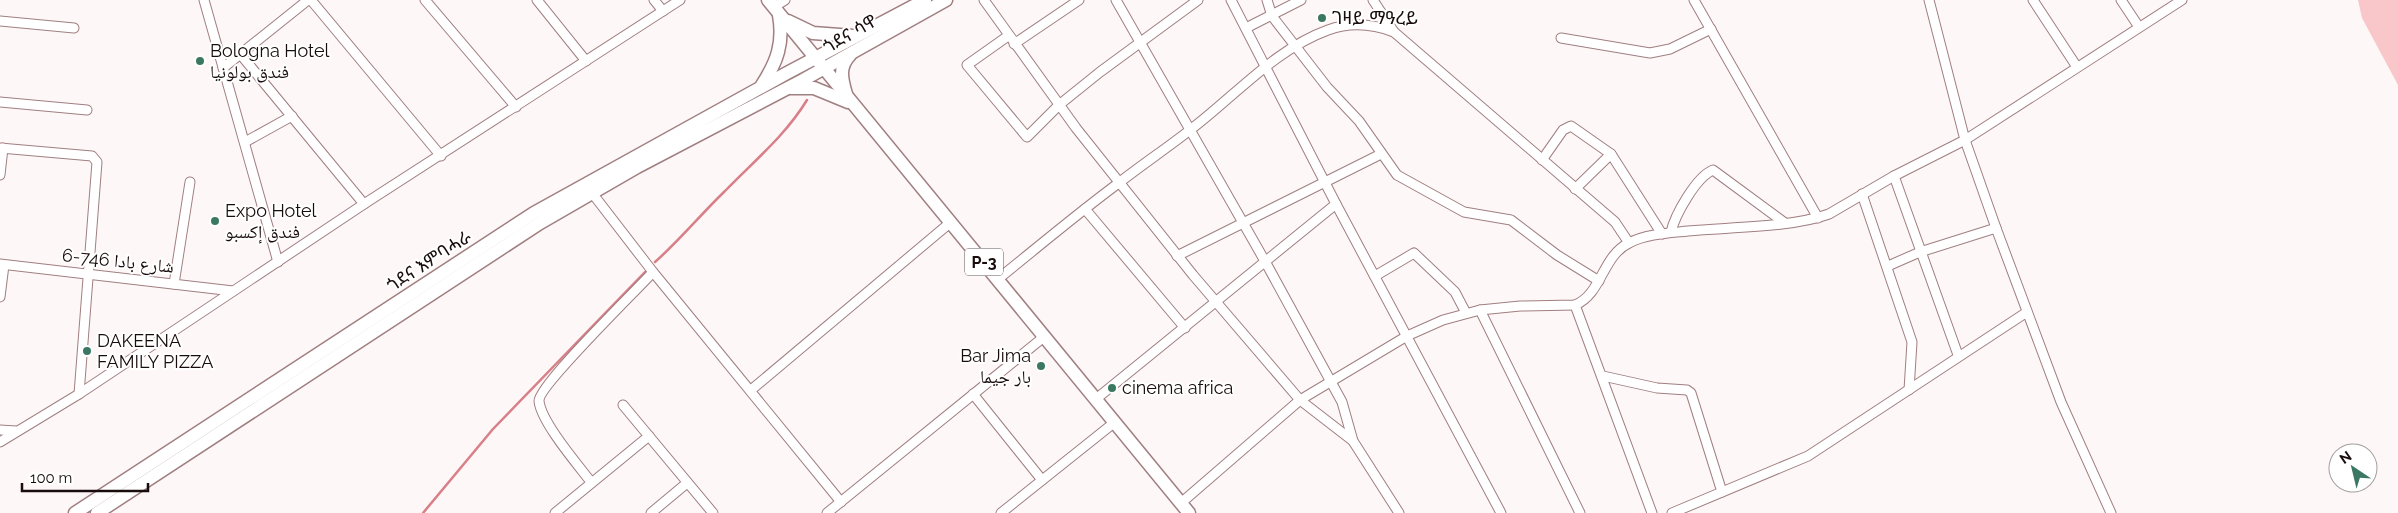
<svg xmlns="http://www.w3.org/2000/svg" width="2398" height="513" viewBox="0 0 2398 513" font-family="Raleway,'Noto Naskh Arabic','Noto Sans Ethiopic',sans-serif">
<style>
.green{fill:#f9c6c9}
.lines{fill:none;stroke-linecap:round;stroke-linejoin:round}
.stream{stroke:#d87f88;stroke-width:2.5}
.street-casing{stroke:#a07f81;stroke-width:11}
.primary-casing{stroke:#a07f81;stroke-width:15}
.street{stroke:#fff;stroke-width:9}
.primary{stroke:#fff;stroke-width:12}
.poi-dot{fill:#3b7863;stroke:#fff;stroke-width:2}
.labels{text-anchor:middle;stroke-width:4;stroke-linejoin:round;paint-order:stroke}
.shield{fill:#fff;stroke:#5d5556;stroke-width:1}
.shield-label{font-size:16px;font-weight:bold;fill:#180c0d}
.poi-label{font-size:18px;fill:#180c0d;stroke:#fff;text-anchor:start}
.street-label{font-size:18px;fill:#180c0d;stroke:#fff}
</style>
<rect width="100%" height="100%" fill="#fef7f7"/>
<path class="green" d="M2358 0H2398V85L2362 18Z"/>
<g class="lines">
<g class="stream">
<path d="M655 262C680 240 701 214 725 191 754 161 785 136 807 100"/>
<path d="M423 513 493 429 645 272"/>
</g>
<defs>
<g id="street">
<path d="M204 0 278 262"/>
<path d="M311 0 441 156"/>
<path d="M425 0 516 107"/>
<path d="M537 0 586 61"/>
<path d="M654 0 663 11"/>
<path d="M984 0 1076 128 1193 275 1300 400 1353 441"/>
<path d="M1116 0 1266 263 1342 402 1353 441 1399 513"/>
<path d="M1231 0 1336 204 1501 513"/>
<path d="M1267 0 1272 16 1327 87 1359 121 1397 175 1464 212 1511 220 1557 255 1599 281"/>
<path d="M1373 0 1394 32 1615 222 1629 243"/>
<path d="M1694 0 1818 218"/>
<path d="M1929 0 1965 140 1996 228 2061 402 2111 513"/>
<path d="M2033 0 2077 67"/>
<path d="M2121 0 2139 27"/>
<path d="M774 7 785 0"/>
<path d="M0 21 74 28"/>
<path d="M1246 28 1301 0"/>
<path d="M1008 36 967 65 1027 137 1059 105 1100 72 1198 0"/>
<path d="M1561 38 1650 53 1670 49 1711 29"/>
<path d="M1014 44 1079 0"/>
<path d="M241 55 364 204"/>
<path d="M223 68 308 0"/>
<path d="M0 102 87 110"/>
<path d="M245 142 292 116"/>
<path d="M0 148 92 156 97 162 79 394"/>
<path d="M1542 160 1563 130 1571 126 1611 154 1662 234"/>
<path d="M0 175 3 148"/>
<path d="M1894 176 1958 355"/>
<path d="M589 189 653 272 841 502"/>
<path d="M1575 189 1611 154"/>
<path d="M1862 194 1912 342 1909 390"/>
<path d="M1085 209 1185 328"/>
<path d="M1671 232C1675 215 1696 177 1713 170L1785 223"/>
<path d="M1177 256 1381 154"/>
<path d="M0 264 233 291"/>
<path d="M1888 266 1920 252 1996 228"/>
<path d="M1375 276 1414 253 1455 292 1466 313"/>
<path d="M998 279C1038 247 1078 213 1120 182 1143 164 1167 148 1190 130 1234 97 1275 49 1328 30 1350 22 1373 24 1394 32"/>
<path d="M174 284 190 182"/>
<path d="M0 297 4 265"/>
<path d="M1575 305 1652 513"/>
<path d="M1480 310 1580 513"/>
<path d="M1603 376 1657 388 1687 390 1691 393 1722 492"/>
<path d="M751 390 951 222"/>
<path d="M973 394 1042 480"/>
<path d="M1096 399 1336 204"/>
<path d="M623 405 713 513"/>
<path d="M0 430 16 431"/>
<path d="M0 442 79 394 364 204 680 0"/>
<path d="M591 482C578 465 541 422 539 401 538 386 637 290 653 272"/>
<path d="M1181 503 1300 400 1407 336 1443 320 1480 310 1520 306 1575 305C1602 294 1602 256 1629 243 1646 234 1670 233 1688 231 1730 227 1790 228 1829 214L1894 176 1965 140 2182 0"/>
<path d="M555 513 649 436"/>
<path d="M651 513 687 483"/>
<path d="M827 513 1045 336"/>
<path d="M1001 513 1115 422"/>
<path d="M1672 513 1808 456 2027 312"/>
</g>
<g id="primary">
<path d="M768 0 1189 513"/>
<path d="M788 21 813 33 853 36"/>
<path d="M762 85C777 62 784 43 779 15"/>
<path d="M791 88H814L848 102"/>
<path d="M846 94C842 80 838 67 850 55"/>
<path d="M75 513 534 213 787 73 925 0"/>
<path d="M97 513 540 223 637 167 803 80 946 0"/>
</g>
</defs>
<use href="#street" class="street-casing"/>
<use href="#primary" class="primary-casing"/>
<use href="#street" class="street"/>
<use href="#primary" class="primary"/>
</g>
<g class="poi-dot">
<circle cx="1322" cy="18" r="5"/>
<circle cx="200" cy="61" r="5"/>
<circle cx="215" cy="221" r="5"/>
<circle cx="87" cy="351" r="5"/>
<circle cx="1041" cy="366" r="5"/>
<circle cx="1112" cy="388" r="5"/>
</g>
<g class="labels">
<rect class="shield" x="965" y="248.5" width="38" height="27" rx="4"/>
<g class="shield-label">
<text x="984" y="268">P-3</text>
</g>
<g class="poi-label">
<text x="1332" y="24">ገዛይ ማዓረይ</text>
<text x="210" y="57">Bologna Hotel<tspan x="210" dy="21">فندق بولونيا</tspan></text>
<text x="225" y="217">Expo Hotel<tspan x="225" dy="21">فندق إكسبو</tspan></text>
<text x="97" y="347">DAKEENA<tspan x="97" dy="21">FAMILY PIZZA</tspan></text>
<text x="1031" y="362" text-anchor="end">Bar Jima<tspan x="1031" dy="21">بار جيما</tspan></text>
<text x="1122" y="394">cinema africa</text>
</g>
<g class="street-label">
<text transform="translate(850 34) rotate(-30)" y="6">ጎደና ሳዋ</text>
<text transform="translate(118 261) rotate(6)" y="6">شارع بادا 746-6</text>
<text transform="translate(429 261) rotate(-33)" y="6">ጎደና እምባሓራ</text>
</g>
</g>
<g transform="translate(2353 468) rotate(325)"><circle r="24" fill="#ffffff" stroke="#a39e9e"/>
<path d="M0-4L9 19L0 12L-9 19Z" fill="#3b7863"/>
<text y="-8" font-size="14" font-weight="bold" text-anchor="middle" fill="#180c0d">N</text>
</g>
<path d="M22 483v8h126v-8" fill="none" stroke="#180c0d" stroke-width="2.5"/>
<text x="30" y="483" font-size="15" fill="#180c0d" stroke="#ffffff" stroke-width="4" paint-order="stroke">100 m</text>
</svg>
